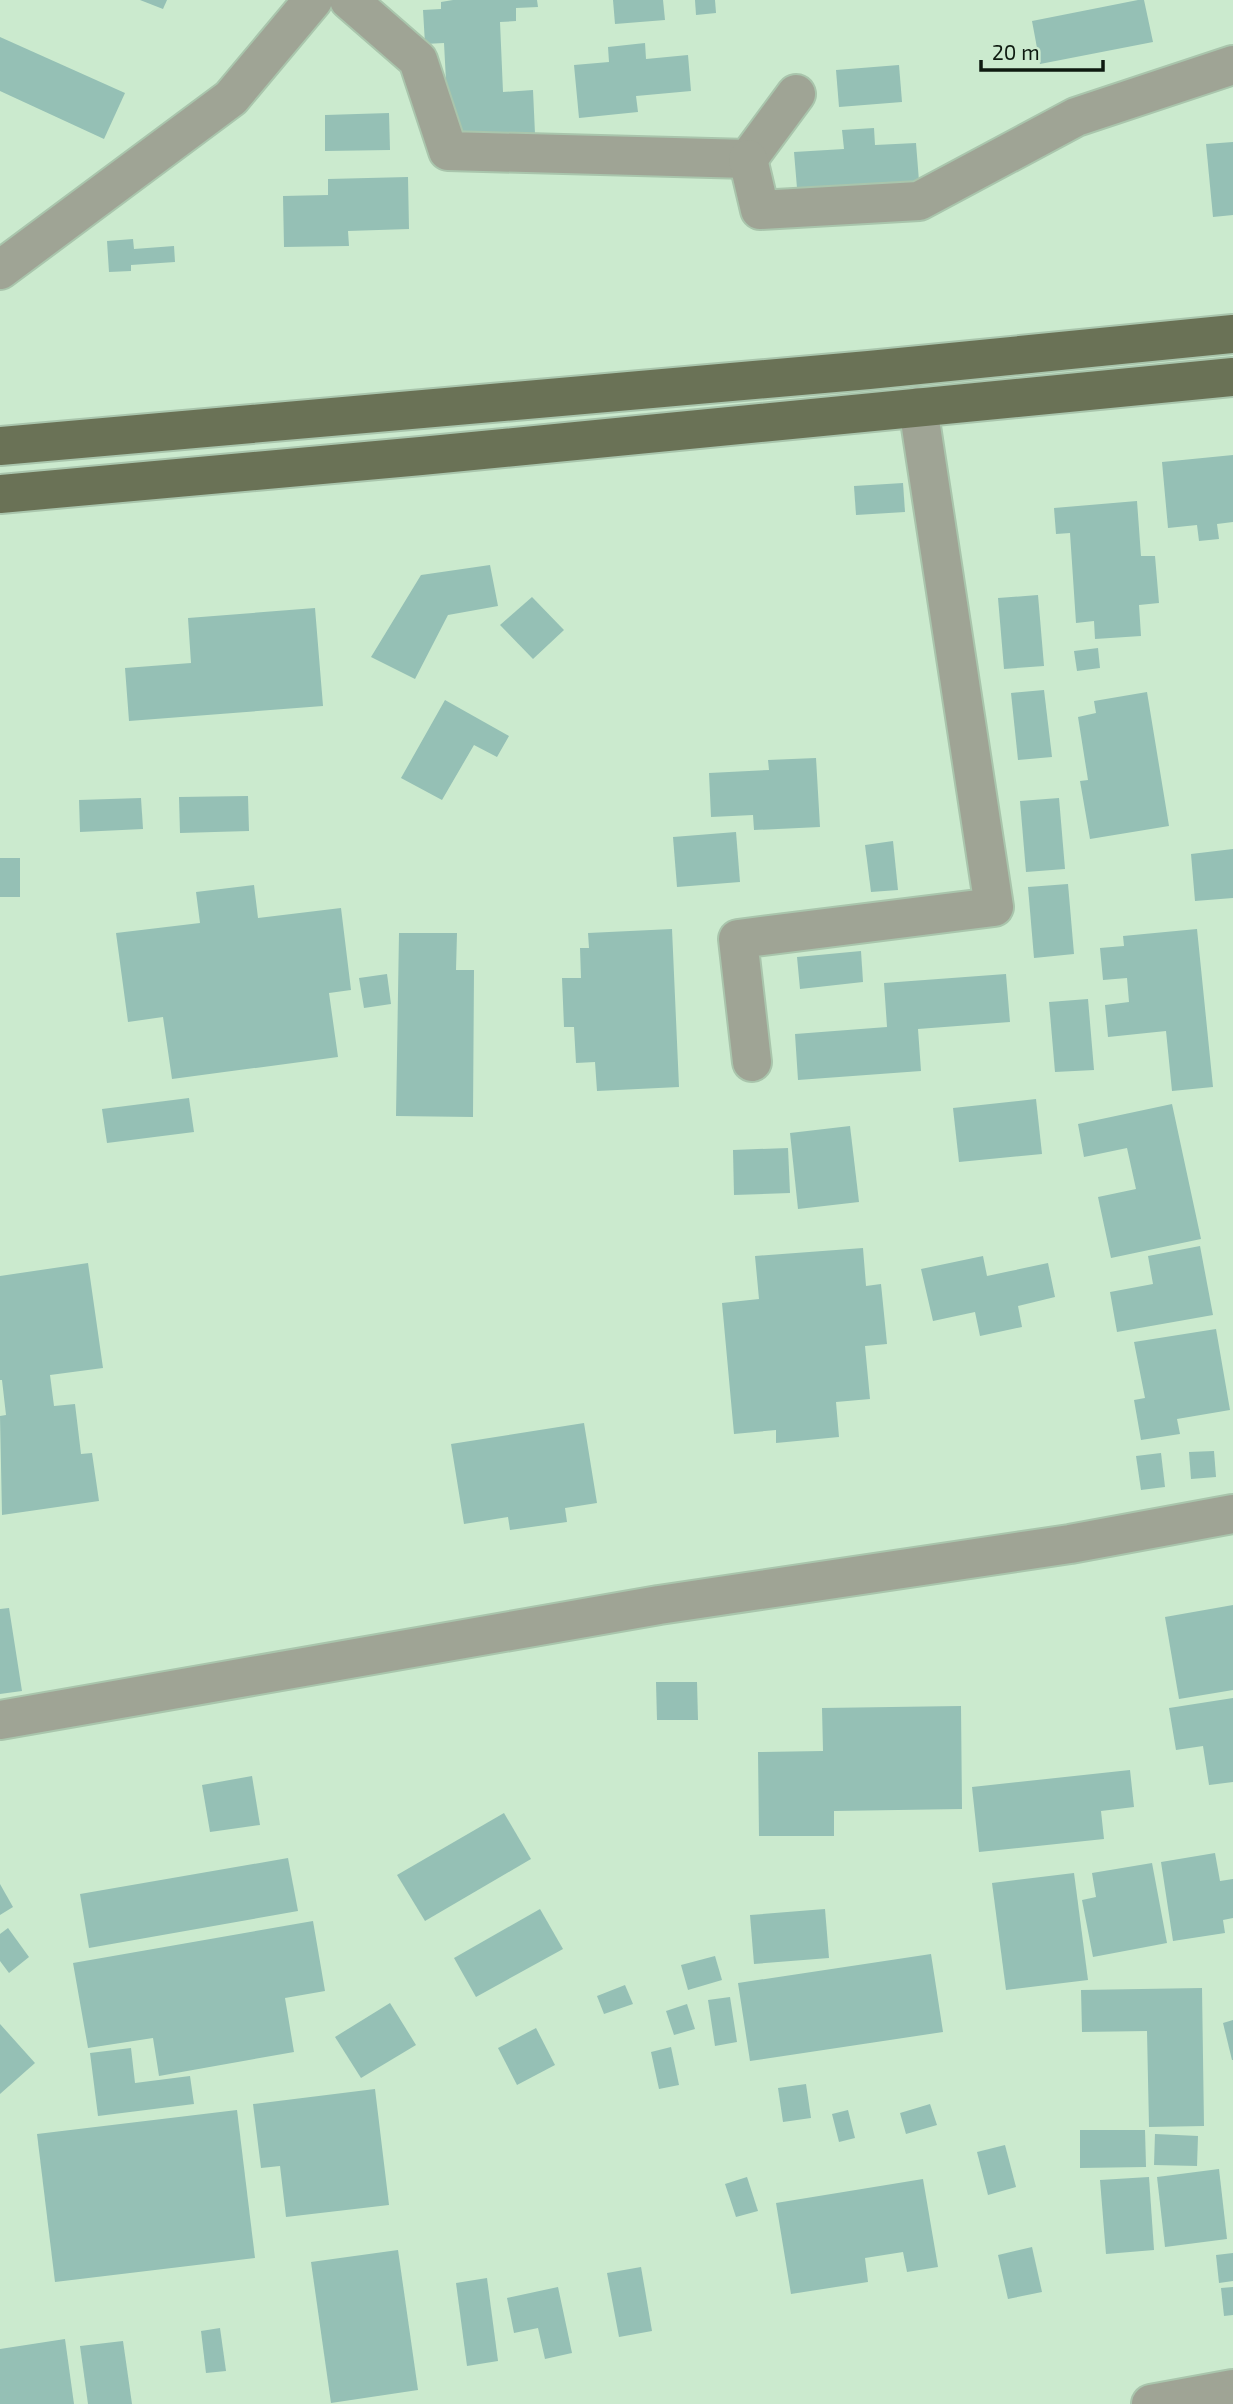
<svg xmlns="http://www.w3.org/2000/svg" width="1233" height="2404" viewBox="0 0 1233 2404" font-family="'Exo 2',sans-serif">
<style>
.building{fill:#95c0b5}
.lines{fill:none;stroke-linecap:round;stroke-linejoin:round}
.minor-casing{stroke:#a9c5ac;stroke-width:42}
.major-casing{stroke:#a9c5ac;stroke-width:42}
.minor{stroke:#9fa495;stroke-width:38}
.major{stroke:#6a7256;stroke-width:38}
</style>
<rect width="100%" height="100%" fill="#cbeace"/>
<g class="building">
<path d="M140 0H167L163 9Z"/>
<path d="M453 0H537L538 7 516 8V21L500 22 503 92 533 90 535 134 449 138 444 43 425 44 423 10 441 9V2Z"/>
<path d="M613 0H663L665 20 615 24Z"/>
<path d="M695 0H715L716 13 696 15Z"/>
<path d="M1138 0H1144L1153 42 1040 64 1032 21Z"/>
<path d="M0 37 125 93 104 139 0 91Z"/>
<path d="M645 43 646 59 688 55 691 91 636 96 638 112 579 118 574 65 609 62 608 47Z"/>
<path d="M899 65 902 102 839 107 836 70Z"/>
<path d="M389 113 390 150 325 151V115Z"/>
<path d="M874 128 875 145 916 143 919 181 884 183 885 194 798 200 794 152 844 149 842 130Z"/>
<path d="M1233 142V215L1213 217 1206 144Z"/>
<path d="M408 177 409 229 348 231 349 246 284 247 283 196 328 195V179Z"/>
<path d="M133 239 134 249 174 246 175 262 131 265V271L109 272 107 241Z"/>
<path d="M1233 455V522L1217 524 1219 539 1199 541 1197 525 1168 528 1162 462Z"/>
<path d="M903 483 905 512 856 515 854 486Z"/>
<path d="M1137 501 1141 556H1155L1159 603 1139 605 1141 636 1095 639 1094 621 1076 623 1070 533 1056 534 1054 508Z"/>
<path d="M490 565 498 606 448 615 415 679 371 657 421 575Z"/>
<path d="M1038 595 1044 666 1004 669 998 598Z"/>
<path d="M532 597 564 630 533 659 500 625Z"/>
<path d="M315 608 323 706 129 721 125 668 191 663 188 618Z"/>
<path d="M1098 648 1100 668 1077 671 1074 651Z"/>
<path d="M1044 690 1052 757 1018 760 1011 693Z"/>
<path d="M1147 692 1169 826 1090 839 1080 781 1088 780 1078 717 1096 713 1094 701Z"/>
<path d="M445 700 509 736 497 757 474 745 442 800 401 778Z"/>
<path d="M816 758 820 827 754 830 753 815 711 817 709 773 769 770 768 760Z"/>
<path d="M248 796 249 831 180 833 179 797Z"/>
<path d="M141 798 143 829 80 832 79 800Z"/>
<path d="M1059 798 1065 869 1026 872 1020 801Z"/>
<path d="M736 832 740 882 677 887 673 837Z"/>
<path d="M893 841 898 890 871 892 865 845Z"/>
<path d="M1233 849V898L1195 901 1191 854Z"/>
<rect x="0" y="858" width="20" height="39"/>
<path d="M1068 884 1074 954 1034 958 1028 887Z"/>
<path d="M254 885 258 918 341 908 351 990 329 993 338 1057 172 1079 163 1017 128 1022 116 933 200 923 196 892Z"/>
<path d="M672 929 679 1087 597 1091 595 1062 576 1063 574 1027H564L562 978H581L580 948H589L588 933Z"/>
<path d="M1197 929 1213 1087 1172 1091 1166 1031 1108 1037 1105 1005 1129 1002 1127 978 1103 980 1100 948 1124 946 1123 936Z"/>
<path d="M399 933H457L456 970H474L473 1117 396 1116Z"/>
<path d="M861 951 863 982 800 989 797 957Z"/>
<path d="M387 974 391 1004 364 1008 359 978Z"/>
<path d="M1006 974 1010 1022 918 1029 921 1071 798 1080 795 1034 887 1027 884 983Z"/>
<path d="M1088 999 1094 1070 1055 1072 1049 1002Z"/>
<path d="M189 1098 194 1132 107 1143 102 1109Z"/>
<path d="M1036 1099 1042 1154 959 1162 953 1108Z"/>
<path d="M1172 1104 1201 1239 1111 1258 1098 1197 1136 1189 1127 1148 1084 1157 1078 1124Z"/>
<path d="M850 1126 859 1202 798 1209 790 1133Z"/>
<path d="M788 1148 790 1193 734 1195 733 1150Z"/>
<path d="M1200 1246 1213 1315 1117 1332 1110 1292 1153 1284 1148 1256Z"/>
<path d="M863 1248 866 1286 881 1284 887 1344 865 1346 870 1399 836 1402 839 1437 776 1443V1430L734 1434 722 1303 759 1299 755 1256Z"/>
<path d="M983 1256 987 1276 1048 1263 1055 1297 1018 1306 1022 1327 980 1336 975 1312 933 1321 921 1269Z"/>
<path d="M88 1263 103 1368 50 1375 54 1406 75 1404 81 1454 92 1453 99 1501 2 1515 0 1416 6 1415 2 1380H0V1276Z"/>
<path d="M1216 1329 1230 1410 1177 1419 1180 1434 1141 1440 1134 1400 1145 1398 1134 1342Z"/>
<path d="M584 1423 597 1503 565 1508 567 1522 510 1530 508 1517 464 1524 451 1444Z"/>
<path d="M1214 1451 1216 1477 1191 1479 1189 1452Z"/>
<path d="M1161 1453 1165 1487 1141 1490 1136 1456Z"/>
<path d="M1233 1605V1690L1179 1699 1165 1617Z"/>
<path d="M9 1608 22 1691 0 1694V1609Z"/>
<path d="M656 1682H697L698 1720H657Z"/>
<path d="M1233 1698V1782L1209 1785 1203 1746 1176 1750 1169 1708Z"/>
<path d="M961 1706 962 1809 834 1811V1836H759L758 1752 823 1751 822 1708Z"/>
<path d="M1130 1770 1134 1807 1101 1811 1104 1839 979 1852 972 1787Z"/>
<path d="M252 1776 260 1825 210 1832 202 1785Z"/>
<path d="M504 1813 531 1859 425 1921 397 1875Z"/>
<path d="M1215 1853 1220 1881 1233 1879V1918L1223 1920 1225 1933 1173 1941 1161 1862Z"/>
<path d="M288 1858 298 1911 89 1948 80 1894Z"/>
<path d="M1152 1863 1167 1943 1093 1957 1082 1900 1096 1897 1092 1873Z"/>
<path d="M1074 1873 1088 1980 1006 1990 992 1883Z"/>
<path d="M0 1884 13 1907 0 1915Z"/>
<path d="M540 1909 563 1949 476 1997 454 1958Z"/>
<path d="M825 1909 829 1958 754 1964 750 1915Z"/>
<path d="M313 1921 325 1991 285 1998 294 2052 159 2076 153 2038 88 2048 73 1963Z"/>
<path d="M8 1928 29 1957 9 1973 0 1961V1934Z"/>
<path d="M931 1954 943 2032 750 2061 738 1983Z"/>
<path d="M715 1956 722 1980 688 1990 681 1965Z"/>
<path d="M625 1985 633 2004 604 2014 597 1996Z"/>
<path d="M1202 1988 1204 2126 1149 2127 1147 2031 1082 2032 1081 1990Z"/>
<path d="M730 1997 737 2042 715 2046 708 2000Z"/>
<path d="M390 2003 416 2045 361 2078 335 2037Z"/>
<path d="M687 2004 695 2029 674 2035 666 2011Z"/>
<path d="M1233 2020V2060H1232L1223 2023Z"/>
<path d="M0 2024 35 2063 0 2094Z"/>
<path d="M536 2028 555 2065 517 2085 498 2048Z"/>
<path d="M671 2047 679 2085 659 2089 651 2052Z"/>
<path d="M131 2048 135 2083 190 2076 194 2104 98 2116 90 2053Z"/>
<path d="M806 2084 811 2118 783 2122 778 2088Z"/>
<path d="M375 2089 389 2205 286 2217 280 2166 261 2168 253 2104Z"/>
<path d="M930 2104 937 2125 906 2134 900 2113Z"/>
<path d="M237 2110 255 2258 55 2282 37 2134Z"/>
<path d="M848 2110 855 2138 839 2142 832 2114Z"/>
<path d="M1080 2130H1145L1146 2167 1080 2168Z"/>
<path d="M1155 2134 1198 2136 1197 2166 1154 2165Z"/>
<path d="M1005 2145 1016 2187 988 2195 977 2152Z"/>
<path d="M1219 2169 1227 2239 1165 2247 1157 2177Z"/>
<path d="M747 2177 758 2211 736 2217 725 2184Z"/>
<path d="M1149 2177 1154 2250 1106 2254 1100 2180Z"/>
<path d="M923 2179 938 2267 907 2272 903 2252 865 2258 868 2282 791 2294 776 2203Z"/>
<path d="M1032 2247 1042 2292 1008 2299 998 2255Z"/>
<path d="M398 2250 418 2390 331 2403 311 2262Z"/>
<path d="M1233 2253V2281L1219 2283 1216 2255Z"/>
<path d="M641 2267 652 2331 619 2337 607 2273Z"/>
<path d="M487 2278 498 2361 467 2366 456 2283Z"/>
<path d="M558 2287 572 2353 545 2359 538 2328 514 2333 507 2298Z"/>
<path d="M1233 2287V2315L1224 2316 1221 2288Z"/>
<path d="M220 2328 226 2371 206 2373 201 2331Z"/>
<path d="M65 2339 74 2404H0V2349Z"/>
<path d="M123 2341 132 2404H88L80 2346Z"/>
</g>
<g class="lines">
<defs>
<g id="minor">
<path d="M349 0 418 60 448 151 748 159 796 94"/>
<path d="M748 159 760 210 919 201 1076 117 1233 65"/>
<path d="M0 270 231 98 313 0"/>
<path d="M752 1062 738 939 994 907 918 407"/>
<path d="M0 1720 659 1605 1070 1544 1233 1514"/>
<path d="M1151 2404 1233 2389"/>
</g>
<g id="major">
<path d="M0 446 869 370 1233 334"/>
<path d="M0 494 421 456 1233 377"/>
</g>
</defs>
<use href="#minor" class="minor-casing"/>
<use href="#major" class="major-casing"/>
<use href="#minor" class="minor"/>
<use href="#major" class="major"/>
</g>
<path d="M981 60v10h122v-10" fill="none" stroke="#0e1a10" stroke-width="3.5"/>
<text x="992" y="60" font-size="21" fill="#0e1a10" stroke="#cbeace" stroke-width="5" paint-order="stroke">20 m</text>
</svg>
